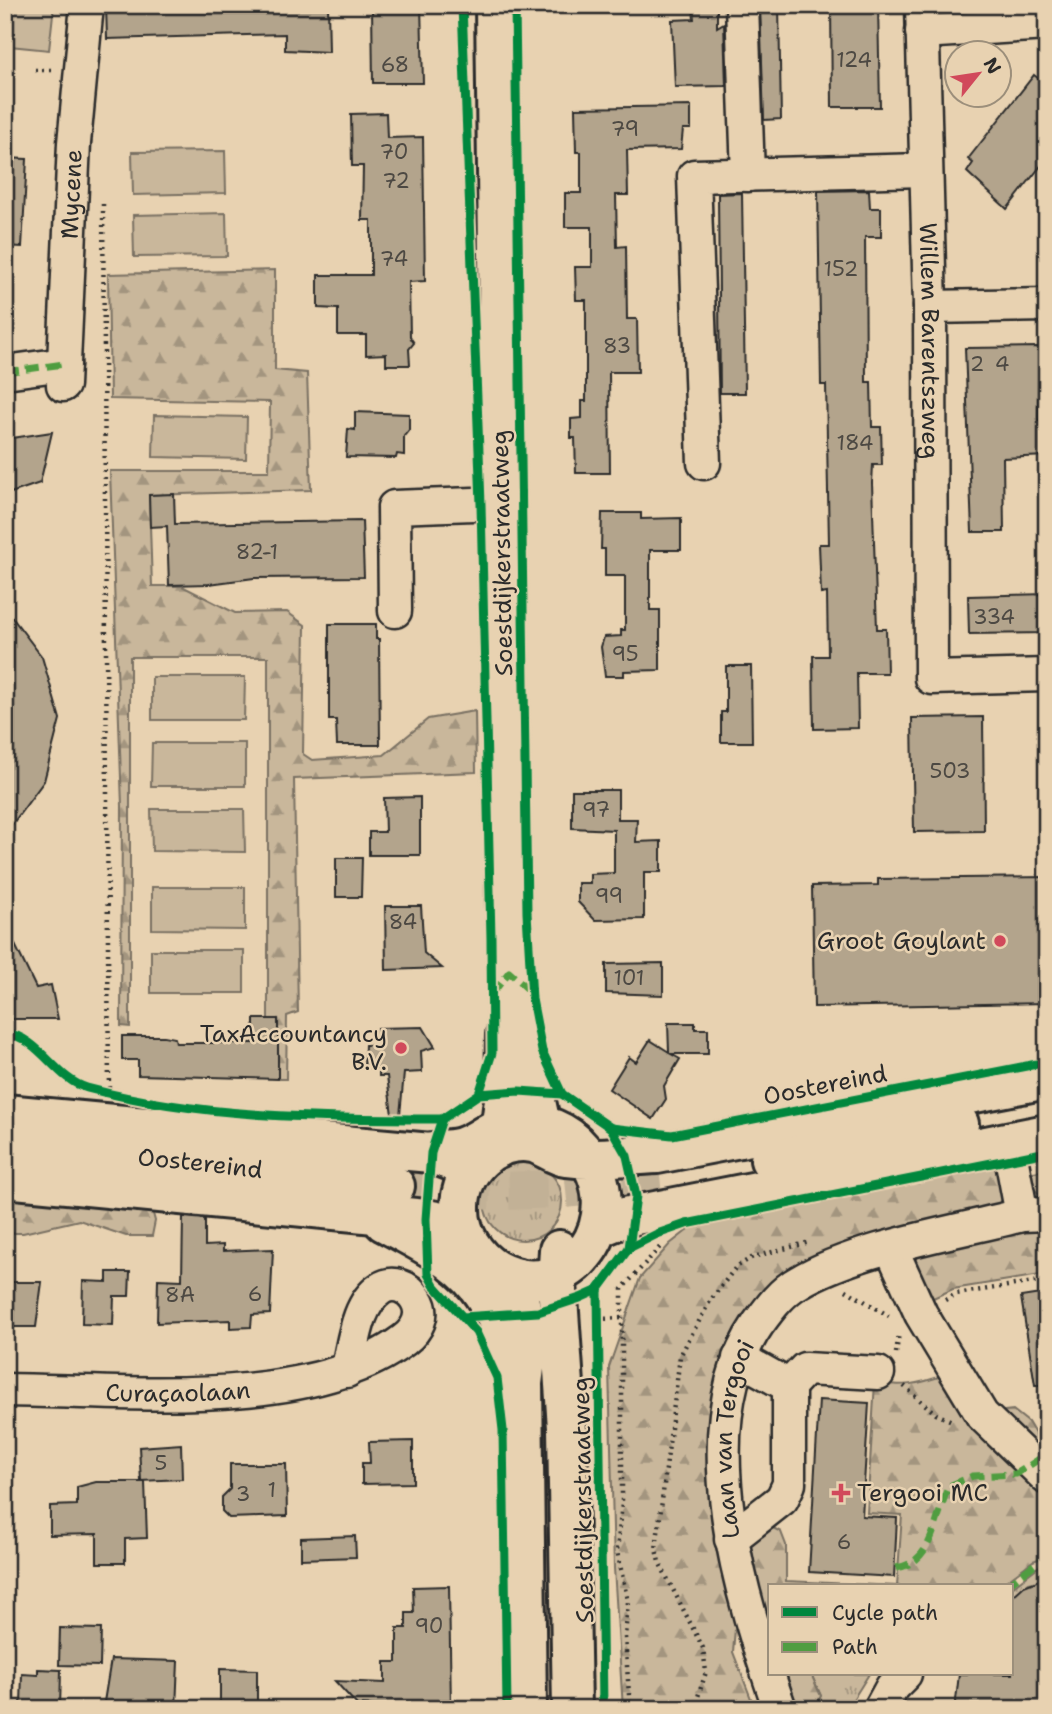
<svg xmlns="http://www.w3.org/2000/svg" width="1052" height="1714" viewBox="0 0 1052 1714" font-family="'Shantell Sans',sans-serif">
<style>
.grass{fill:url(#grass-tufts);stroke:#7a7163;stroke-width:2}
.forest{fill:url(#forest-firs);stroke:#7a7163;stroke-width:2}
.garden{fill:#c9b79b;stroke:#7a7163;stroke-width:2}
.building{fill:#b3a48c;stroke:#2b2b2b;stroke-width:2}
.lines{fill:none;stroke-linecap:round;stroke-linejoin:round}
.major-tunnel{stroke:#c2b196;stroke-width:38;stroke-dasharray:38 19;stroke-linecap:butt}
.minor-casing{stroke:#2b2b2b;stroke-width:37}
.major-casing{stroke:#2b2b2b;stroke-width:44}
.path{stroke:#2b2b2b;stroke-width:4.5;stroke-dasharray:2 5;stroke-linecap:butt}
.minor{stroke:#e8d2b1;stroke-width:32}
.major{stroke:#e8d2b1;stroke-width:38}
.quiet{stroke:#4f9d41;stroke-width:7;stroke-dasharray:14 7;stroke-linecap:butt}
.cycleway-casing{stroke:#e8d2b1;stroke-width:13}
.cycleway{stroke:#00873e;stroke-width:9}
.poi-dot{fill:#d1495b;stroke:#e8d2b1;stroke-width:2.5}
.labels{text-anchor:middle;stroke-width:5;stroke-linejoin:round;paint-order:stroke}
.number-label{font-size:21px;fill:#4d4943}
.street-label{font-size:24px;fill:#2b2b2b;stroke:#e8d2b1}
.poi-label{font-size:24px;fill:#2b2b2b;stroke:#e8d2b1;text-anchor:end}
</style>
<defs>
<pattern id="grass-tufts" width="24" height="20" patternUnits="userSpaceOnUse" patternTransform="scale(1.75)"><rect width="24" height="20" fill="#c9b79b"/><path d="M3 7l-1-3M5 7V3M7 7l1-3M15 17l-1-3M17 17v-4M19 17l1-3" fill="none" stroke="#a3957f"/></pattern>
<pattern id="forest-firs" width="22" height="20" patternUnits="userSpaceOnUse" patternTransform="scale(1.75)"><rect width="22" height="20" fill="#c9b79b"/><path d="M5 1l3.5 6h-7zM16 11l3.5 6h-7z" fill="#a3957f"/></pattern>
</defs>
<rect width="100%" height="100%" fill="#e8d2b1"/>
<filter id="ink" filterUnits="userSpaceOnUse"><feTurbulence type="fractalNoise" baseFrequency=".0143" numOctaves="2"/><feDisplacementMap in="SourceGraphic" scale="14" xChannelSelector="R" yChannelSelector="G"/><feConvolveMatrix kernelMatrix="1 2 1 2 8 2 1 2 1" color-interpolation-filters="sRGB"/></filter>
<g filter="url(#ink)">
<g class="grass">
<circle cx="523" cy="1201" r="39"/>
<path d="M1047 1560V1580L1029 1583 1012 1597V1587Z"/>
<path d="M811 1674H869L847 1709H812L821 1696Z"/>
</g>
<g class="forest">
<path d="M275 270V370L307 373 311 490 149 495 152 586H182L235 613 287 612 305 625 303 754 312 760 384 755 428 719 475 711 476 772 294 779 298 1012 287 1016 286 1079H278V1020L268 1019V657H130V1027L121 1026 122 806 110 471H269L270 402 110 399 108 274Z"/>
<path d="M999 1157C1004 1178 1011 1194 994 1210L837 1251 730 1350 736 1617 733 1652 755 1709H623L614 1568 609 1367 640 1278 670 1244 716 1208Z"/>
<path d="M1047 1170V1201L1033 1188 1026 1173Z"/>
<path d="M5 1192 151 1206 155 1221 152 1236H126L79 1220 23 1233H5Z"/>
<path d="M1047 1229V1274L953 1289 922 1303 911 1265 919 1255 1026 1230Z"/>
<path d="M944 1375 1047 1492V1556L1033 1561 999 1586H770V1647L744 1542 771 1527 781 1532 786 1545V1581L897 1586 902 1515 867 1513 875 1382C900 1388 920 1384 944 1375Z"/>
<path d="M1013 1410 1028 1422 1040 1442 1047 1441V1461L995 1412Z"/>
<path d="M780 1674H811L821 1696 812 1709H801L788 1697Z"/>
</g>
<g class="garden">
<path d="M13 5H54L49 50 10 46Z"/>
<path d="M225 151 226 193 133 195 132 152Z"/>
<path d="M226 213 227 256 134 257 133 215Z"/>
<path d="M154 415 247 417 246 459 153 457Z"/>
<path d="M152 677H245L244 720H152Z"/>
<path d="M152 743H245V786H151Z"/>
<path d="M151 809H244L245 852 152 851Z"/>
<path d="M152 887H245V930L152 929Z"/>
<rect x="151" y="950" width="93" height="43"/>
</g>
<g class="building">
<path d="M106 5H328L329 52 285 50V34L107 39Z"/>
<path d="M372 5H421L423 83H373Z"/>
<path d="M760 5H779L781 119 764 120Z"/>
<path d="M831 5H878L880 107H832Z"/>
<path d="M717 7V27L724 23 726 86 675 87 672 20 694 19 693 8Z"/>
<path d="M1034 75 1047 85V158L1007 209 967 172 973 163 968 159Z"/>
<path d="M691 106V129H683L681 149 627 150 628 195H616L617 247 626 246 627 319H637L638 372H609L610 473H576L575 438H571V419L582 418V401H586V300H576L575 267H592V227H565V193H581V152H576L575 108Z"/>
<path d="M386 113 387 138 423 137 425 281 409 282 410 337 414 343 409 349 410 365H386V354L366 355V335H338V309L318 308V275H371V220H362L363 166H352L351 114Z"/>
<path d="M5 158 27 159 22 247 5 246Z"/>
<path d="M869 190 870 208H881V237H865L866 382H871L872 427H881L882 465H873L872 483 877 629H886L887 673H857L858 728 814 729 813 656H828L827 593 821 594 819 544H829L826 385H821L818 191Z"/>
<path d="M742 193 745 393H720L718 194Z"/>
<path d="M1038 347 1047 348V379H1039L1038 420H1047V456L1003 458 1004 532H972L965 348Z"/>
<path d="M355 412 409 414V430L404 436V455L397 454 396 458 346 457 348 429 355 430Z"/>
<path d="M52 432 40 483 5 495V439Z"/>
<path d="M174 494 175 524 362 521 364 577 254 578 209 584 169 585 167 526 150 527 149 495Z"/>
<path d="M602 513H641V519L681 518V550H650V610H660V670L624 671V676H605L601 647 604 637 621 636V630H625V576H605V549H601Z"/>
<path d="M1047 594V633L969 634 968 596Z"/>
<path d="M5 608 42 657 60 719 44 781 5 834Z"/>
<path d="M329 624H376V639H379L380 745H337L336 720H329Z"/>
<path d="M726 666H751L752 742H721V712H726Z"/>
<path d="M983 717 984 831 914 832 912 718Z"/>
<path d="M572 790H618V819H637L636 842 661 841V872H644V919L595 920 578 902V883H590V874L614 873V830L572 828Z"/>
<path d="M420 797V855H369V832H385L384 798Z"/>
<path d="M336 858H362L361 897H336Z"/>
<path d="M1047 877V1003L814 1007 812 886 878 885V879Z"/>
<path d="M385 906H421L424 953 442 968 386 970Z"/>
<path d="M5 924 36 988 51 985 58 1019H5Z"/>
<path d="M663 963V995L606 993V964Z"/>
<path d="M254 1019H278V1079L138 1075V1060H122V1036H164L175 1038 176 1043H254Z"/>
<path d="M668 1023H695V1029H708V1054H671L680 1059 664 1086 666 1099 653 1119 609 1089 629 1057 636 1062 650 1040 669 1052Z"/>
<path d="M423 1027 435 1047 421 1051 422 1072 404 1073 400 1115H392L387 1076H379V1068H364L365 1045H377V1028Z"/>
<path d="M183 1217 205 1219V1246L223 1245V1251L273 1249 270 1314 252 1315 251 1327 230 1328V1320L157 1323 158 1279 182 1280Z"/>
<path d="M107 1272H130L129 1296H114L113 1325 82 1324 83 1281 107 1282Z"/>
<path d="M5 1282H42L36 1327H7Z"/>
<path d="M1047 1293V1385H1035L1021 1297Z"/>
<path d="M819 1400 869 1403 862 1516 897 1518 894 1577 809 1572Z"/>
<path d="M413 1441V1483L362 1484V1463H370L369 1442Z"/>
<path d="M181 1444 182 1479 141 1481 139 1447Z"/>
<path d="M230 1464H286L287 1516 229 1518 222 1511V1497L230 1489Z"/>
<path d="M96 1482H145L147 1538 125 1539V1563H97V1534L50 1535V1506L77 1505V1487Z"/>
<path d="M355 1536 356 1557 301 1559V1538Z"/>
<path d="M1047 1577V1709H955L959 1674H1012V1597L1024 1586Z"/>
<path d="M449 1586 451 1709 357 1705 335 1681 385 1683V1662H397V1628H406V1613H414L413 1587Z"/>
<path d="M60 1628 101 1629 100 1666 59 1665Z"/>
<path d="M111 1659 178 1661 176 1709 103 1708Z"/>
<path d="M38 1669 61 1670 60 1709H24L21 1705 22 1674 38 1675Z"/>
<path d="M220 1669 257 1670V1705L250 1704V1709H220Z"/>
</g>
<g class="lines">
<path class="major-tunnel" d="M395 1186 497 1191 563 1189 668 1179"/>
<defs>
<g id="minor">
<path d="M742 5 748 175"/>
<path id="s1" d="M922 5 930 307 931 678 1047 675"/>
<path d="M922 32 1047 24"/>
<path d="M930 307 1047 305"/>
<path d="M5 372 64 364"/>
<path id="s2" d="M63 385 74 143 87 5"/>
<path d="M704 463 694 176 924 170"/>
<path d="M395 611 394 507 500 503"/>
<path d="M1008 1141 1022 1215"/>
<path d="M891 1248 921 1314 982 1415 1047 1478"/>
<path d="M789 1386 805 1369 878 1373"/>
<path id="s3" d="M5 1390C121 1391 309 1412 404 1340 417 1330 426 1315 416 1299 409 1287 393 1280 380 1289 356 1305 354 1345 347 1371"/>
<path d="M731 1539 782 1499 789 1484V1386L739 1358"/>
<path id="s4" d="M780 1709C742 1601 687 1427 758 1324 769 1309 782 1291 799 1282 856 1248 956 1232 1022 1215L1047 1214"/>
<path d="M880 1709 892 1687 905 1674"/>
</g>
<g id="major">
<path d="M495 5 506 910 512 1008 523 1040 541 1125"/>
<path d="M5 1114 431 1153 454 1162"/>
<path id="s5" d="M5 1145 193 1162 395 1186"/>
<path d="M498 1148 505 1092 506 1034"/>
<path d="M431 1153C441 1149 451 1150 462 1147 484 1140 491 1125 520 1123 543 1122 566 1131 581 1149 637 1216 570 1310 496 1270 475 1258 460 1234 460 1209 459 1171 493 1136 533 1143 545 1146 555 1156 566 1157 596 1161 627 1155 657 1154L1047 1079"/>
<path d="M770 1160 959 1124"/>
<path d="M5 1178 426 1219 462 1226"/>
<path d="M384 1222C416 1239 455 1258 478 1287 497 1311 507 1344 519 1372"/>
<path d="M600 1227 625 1217 1047 1134"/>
<path d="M559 1250 557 1283 567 1428 572 1709"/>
<path d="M515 1277 528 1345 523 1383 527 1709"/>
</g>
</defs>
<use href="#minor" class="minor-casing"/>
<use href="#major" class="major-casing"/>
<g class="path">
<path d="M35 70H55"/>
<path d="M103 204 109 1094"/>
<path d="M846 1290 889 1316"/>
<path d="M945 1300 956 1294 1047 1280"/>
<path d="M598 1319 623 1318"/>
<path d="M896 1353 899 1333"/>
<path d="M904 1386 936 1414 952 1421"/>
<path d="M630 1709 625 1637 628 1602 617 1551 622 1503V1289L660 1247 659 1243"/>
<path d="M694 1709 706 1672 703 1648 659 1562 656 1549 680 1356 710 1301 736 1267 753 1257 810 1242"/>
</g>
<use href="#minor" class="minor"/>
<use href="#major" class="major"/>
<g class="quiet">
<path d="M5 372 64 364"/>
<path d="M492 994 509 972 532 993"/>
<path d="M896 1568C935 1563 935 1514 949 1486L973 1476 1016 1474 1047 1454"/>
<path d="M1006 1586 1047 1555"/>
</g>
<defs>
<g id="cycleway">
<path d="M462 5 481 504 491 938 492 1053 479 1094"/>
<path d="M515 5 527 913 532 999 542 1051 562 1094"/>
<path d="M5 1033C40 1037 55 1079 87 1088 198 1118 327 1119 442 1119"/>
<path d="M611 1128 672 1135 1047 1062"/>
<path d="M629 1248 657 1234 686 1224 1047 1152"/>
<path d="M598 1290 603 1709"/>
<path d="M463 1317 538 1312 580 1298 598 1290 629 1248 636 1196 627 1156 611 1128 562 1094 519 1091 479 1094 442 1119 431 1153 426 1219 428 1274 434 1285 476 1332 497 1378 503 1430 507 1709"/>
</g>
</defs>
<use href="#cycleway" class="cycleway-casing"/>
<use href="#cycleway" class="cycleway"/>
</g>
</g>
<g class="poi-dot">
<circle cx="1000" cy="941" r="7"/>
<circle cx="401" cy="1048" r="7"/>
<path d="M837.5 1482.5h7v7h7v7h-7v7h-7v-7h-7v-7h7z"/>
</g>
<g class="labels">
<g class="number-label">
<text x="854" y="67">124</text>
<text x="395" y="72">68</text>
<text x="625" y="136">79</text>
<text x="394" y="159">70</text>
<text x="396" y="188">72</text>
<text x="394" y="266">74</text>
<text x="841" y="276">152</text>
<text x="617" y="353">83</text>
<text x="977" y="371">2</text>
<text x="1002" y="371">4</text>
<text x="855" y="450">184</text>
<text x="257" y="559">82-1</text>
<text x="994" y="624">334</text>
<text x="625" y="661">95</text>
<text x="950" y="778">503</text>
<text x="596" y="817">97</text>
<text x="609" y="903">99</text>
<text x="403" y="929">84</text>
<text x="629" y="985">101</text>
<text x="255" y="1301">6</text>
<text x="180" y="1302">8A</text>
<text x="161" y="1470">5</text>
<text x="272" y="1497">1</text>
<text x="243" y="1501">3</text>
<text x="844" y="1549">6</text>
<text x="429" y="1633">90</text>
</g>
<g class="street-label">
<text dy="8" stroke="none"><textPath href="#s2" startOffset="191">Mycene</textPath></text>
<text dy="8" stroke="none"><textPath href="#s1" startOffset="336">Willem Barentszweg</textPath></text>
<text transform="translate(502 553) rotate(-91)" y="8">Soestdijkerstraatweg</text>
<text transform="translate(825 1085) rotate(-11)" y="8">Oostereind</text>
<text dy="8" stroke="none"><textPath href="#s5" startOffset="196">Oostereind</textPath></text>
<text dy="8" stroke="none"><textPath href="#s3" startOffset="173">Curaçaolaan</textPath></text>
<text dy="8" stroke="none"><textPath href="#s4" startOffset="278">Laan van Tergooi</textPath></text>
<text transform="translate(583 1500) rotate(-91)" y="8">Soestdijkerstraatweg</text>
</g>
<g class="poi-label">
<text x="986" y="949">Groot Goylant</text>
<text x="387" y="1042">TaxAccountancy<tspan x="387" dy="28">B.V.</tspan></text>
<text x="857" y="1501" text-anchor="start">Tergooi MC</text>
</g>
</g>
<rect width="1052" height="1714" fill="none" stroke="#e8d2b1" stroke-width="28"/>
<rect x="14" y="14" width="1024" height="1686" fill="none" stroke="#2b2b2b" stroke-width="2.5" filter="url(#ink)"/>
<rect x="768" y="1584" width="245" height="91" fill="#e8d2b1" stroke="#9c8f7b" stroke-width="2"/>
<rect x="782" y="1607" width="35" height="10" fill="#00873e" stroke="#9c8f7b" stroke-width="2"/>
<text x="832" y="1620" font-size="21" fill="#2b2b2b">Cycle path</text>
<rect x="782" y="1642" width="35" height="10" fill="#4f9d41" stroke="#9c8f7b" stroke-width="2"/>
<text x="832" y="1654" font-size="21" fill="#2b2b2b">Path</text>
<g transform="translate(978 74) rotate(60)"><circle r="33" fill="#e8d2b1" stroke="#9c8f7b" stroke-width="2"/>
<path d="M0-5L12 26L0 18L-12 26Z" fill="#d1495b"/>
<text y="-10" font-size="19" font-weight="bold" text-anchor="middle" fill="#2b2b2b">N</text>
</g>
</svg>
